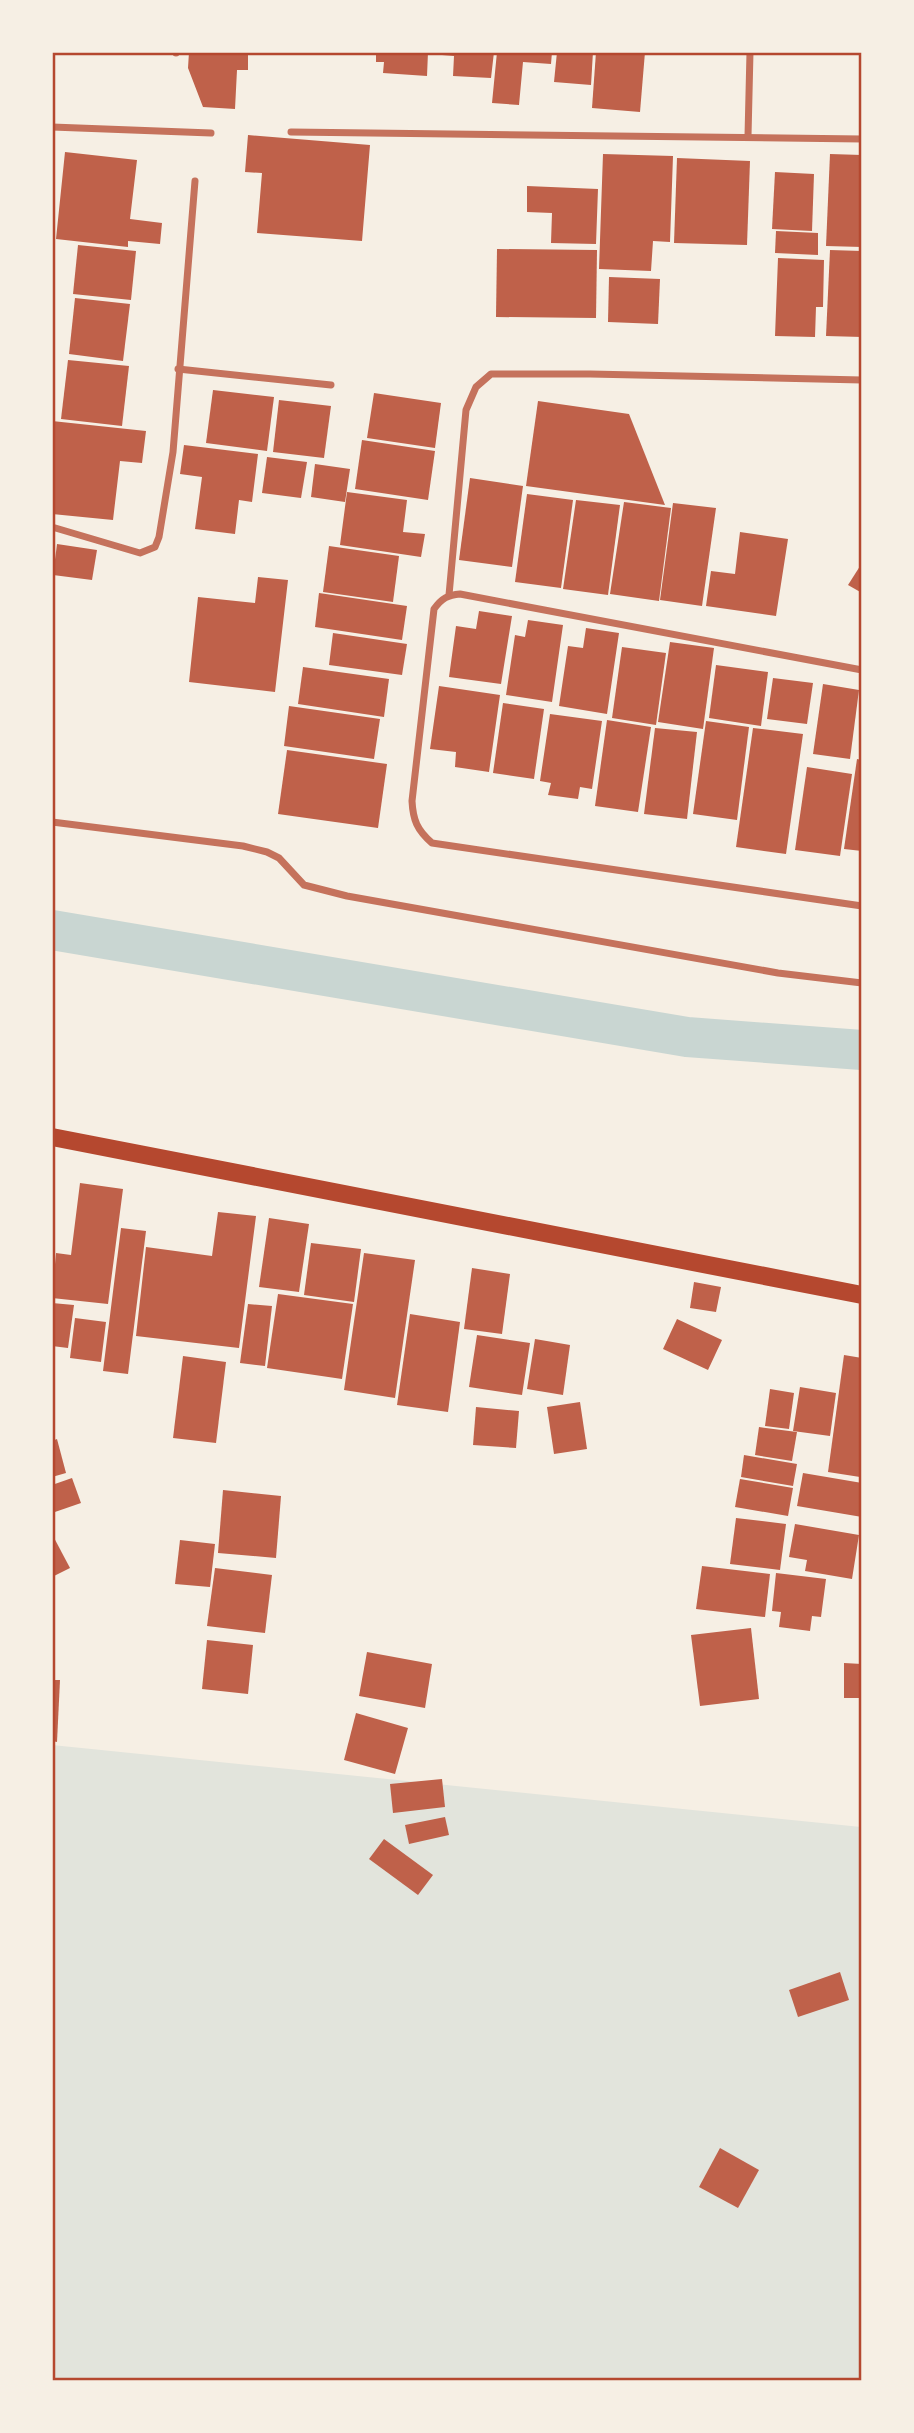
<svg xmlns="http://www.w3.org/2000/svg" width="914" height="2433" viewBox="0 0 914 2433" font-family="Poppins,sans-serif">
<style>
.green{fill:#e2e4dc}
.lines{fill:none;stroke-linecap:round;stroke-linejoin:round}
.canal{stroke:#c9d6d2;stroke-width:40}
.building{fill:#bf614a}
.minor{stroke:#c5725c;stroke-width:7}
.primary{stroke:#b5482f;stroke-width:18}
.neatline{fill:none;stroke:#b5482f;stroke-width:2.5}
</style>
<rect width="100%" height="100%" fill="#f6efe4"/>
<path class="green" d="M52 1745 861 1827V2380H53Z"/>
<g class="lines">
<path class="canal" d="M52 930 687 1037 862 1050"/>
</g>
<g class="building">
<path d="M189 52H248V70H237L235 109 203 107 188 68Z"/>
<path d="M376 52H428L427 76 383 73 384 62H376Z"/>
<path d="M442 52H494L491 78 453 76 454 56 442 55Z"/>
<path d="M497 52H552L551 64 523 62 519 105 492 103Z"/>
<path d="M557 52H593L591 85 554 82Z"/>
<path d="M596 52H645L640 112 592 108Z"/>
<path d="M248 135 370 145 362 241 257 233 262 173 245 172Z"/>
<path d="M65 152 137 160 130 219 162 223 160 244 128 241V247L56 239Z"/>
<path d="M603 154 673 156 670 242 653 241 651 271 599 269Z"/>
<path d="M830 154 862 155V247L826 246Z"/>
<path d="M677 158 750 161 747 245 674 243Z"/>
<path d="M775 172 814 174 812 231 772 229Z"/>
<path d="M527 186 598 189 596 244 551 243 552 213 527 212Z"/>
<path d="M776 231 818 233V255L775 253Z"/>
<path d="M78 245 136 251 131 300 73 294Z"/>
<path d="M497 249 597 250 596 318 496 317Z"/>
<path d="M830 250 862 251V337L826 336Z"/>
<path d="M778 258 824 260 823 307H816L815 337 775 336Z"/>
<path d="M609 277 660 279 658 324 608 322Z"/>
<path d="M75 298 130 304 123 361 69 354Z"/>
<path d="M68 360 129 366 122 426 61 419Z"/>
<path d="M213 390 274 397 267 451 206 443Z"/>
<path d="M374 393 441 403 435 448 367 438Z"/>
<path d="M279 400 331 406 324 458 273 452Z"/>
<path d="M538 401 629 414 665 505 526 486Z"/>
<path d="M52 421 146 431 142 463 120 461 113 520 52 514Z"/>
<path d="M362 440 435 451 428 500 355 489Z"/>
<path d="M184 445 258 454 252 502 239 500 235 534 195 529 202 477 180 474Z"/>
<path d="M267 457 307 462 301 498 262 493Z"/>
<path d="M315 464 350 469 345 502 311 497Z"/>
<path d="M470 478 523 486 512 567 459 560Z"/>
<path d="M347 492 407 500 403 532 425 534 421 557 340 545Z"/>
<path d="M527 494 573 500 561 588 515 582Z"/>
<path d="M576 500 620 505 608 595 563 589Z"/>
<path d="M624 502 671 508 659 601 610 594Z"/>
<path d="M673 503 716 508 702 606 660 600Z"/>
<path d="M740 532 788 539 776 616 706 606 711 571 735 574Z"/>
<path d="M57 544 97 550 92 580 53 575Z"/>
<path d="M329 546 399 556 393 602 323 592Z"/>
<path d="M862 563V593L848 585Z"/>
<path d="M258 577 288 580 275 692 189 682 198 597 255 603Z"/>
<path d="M319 593 407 606 402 640 315 627Z"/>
<path d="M479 611 512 616 501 684 449 677 456 626 476 629Z"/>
<path d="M528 620 563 625 552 702 506 695 515 635 525 637Z"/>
<path d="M586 628 619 633 607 714 559 706 568 646 583 648Z"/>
<path d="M333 633 407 644 402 675 329 665Z"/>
<path d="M670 642 714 648 703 729 658 722Z"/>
<path d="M622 647 666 653 656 725 612 718Z"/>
<path d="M716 665 768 672 761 726 709 718Z"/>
<path d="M303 667 389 679 384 717 298 704Z"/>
<path d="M773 678 813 683 807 724 767 719Z"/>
<path d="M823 684 859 690 850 759 813 754Z"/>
<path d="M439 686 500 695 489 772 455 767 456 752 430 749Z"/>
<path d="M503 703 544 709 534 779 493 773Z"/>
<path d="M289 706 380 719 374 759 284 746Z"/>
<path d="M550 714 602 721 592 789 580 787 578 799 548 795 551 783 540 781Z"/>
<path d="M607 720 651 727 638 812 595 806Z"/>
<path d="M706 721 749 727 737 820 693 814Z"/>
<path d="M655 728 697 732 687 819 644 814Z"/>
<path d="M753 728 803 734 786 854 736 847Z"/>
<path d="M287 750 387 764 378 828 278 814Z"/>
<path d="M857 759 862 760V851L844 849Z"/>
<path d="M807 767 852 774 840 856 795 850Z"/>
<path d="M80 1183 123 1189 108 1304 52 1298 56 1253 71 1255Z"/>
<path d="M218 1212 256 1216 239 1348 136 1336 146 1247 212 1256Z"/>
<path d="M269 1218 309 1224 299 1292 259 1287Z"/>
<path d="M121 1228 146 1231 128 1374 103 1371Z"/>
<path d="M311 1243 361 1249 354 1302 304 1295Z"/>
<path d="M364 1253 415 1260 395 1398 344 1390Z"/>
<path d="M472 1268 510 1274 502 1334 464 1329Z"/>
<path d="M694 1282 721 1287 716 1312 690 1308Z"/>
<path d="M278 1294 353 1304 342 1379 267 1368Z"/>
<path d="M52 1303 74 1305 68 1348 52 1346Z"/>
<path d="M248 1304 272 1306 265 1366 240 1363Z"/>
<path d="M410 1314 460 1322 448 1412 397 1405Z"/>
<path d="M75 1318 106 1322 101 1362 70 1358Z"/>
<path d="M677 1319 722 1340 708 1370 663 1349Z"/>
<path d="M477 1335 530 1343 522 1395 469 1387Z"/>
<path d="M535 1339 570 1345 563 1395 527 1389Z"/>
<path d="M844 1355 862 1358 860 1477 828 1472Z"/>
<path d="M183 1356 226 1362 216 1443 173 1438Z"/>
<path d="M800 1387 836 1393 830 1436 793 1431Z"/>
<path d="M770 1389 794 1393 789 1429 765 1426Z"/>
<path d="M580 1402 587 1449 554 1454 547 1407Z"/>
<path d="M476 1407 519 1411 516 1448 473 1445Z"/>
<path d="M759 1427 797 1432 792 1461 755 1455Z"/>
<path d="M57 1439 66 1473 52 1477V1441Z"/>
<path d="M744 1455 797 1464 793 1486 741 1477Z"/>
<path d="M803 1473 862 1483V1517L797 1506Z"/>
<path d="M72 1478 81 1503 52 1513V1485Z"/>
<path d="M740 1479 793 1488 788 1516 735 1507Z"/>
<path d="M223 1490 281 1496 276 1558 218 1553Z"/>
<path d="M736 1518 786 1524 780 1570 730 1564Z"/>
<path d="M795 1524 859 1535 852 1579 805 1571 807 1560 789 1557Z"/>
<path d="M52 1534 70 1568 52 1577Z"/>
<path d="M180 1540 215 1544 210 1587 175 1584Z"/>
<path d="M702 1566 770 1574 765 1617 696 1609Z"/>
<path d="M215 1568 272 1575 265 1633 207 1626Z"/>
<path d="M776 1573 826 1579 821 1617 812 1616 810 1631 779 1627 781 1612 772 1611Z"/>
<path d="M751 1628 759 1699 700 1706 691 1635Z"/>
<path d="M207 1640 253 1645 248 1694 202 1689Z"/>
<path d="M367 1652 432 1664 425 1708 359 1696Z"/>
<path d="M844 1663 862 1664V1698H844Z"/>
<path d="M52 1680H60L57 1742 52 1741Z"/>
<path d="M356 1713 408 1728 395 1774 344 1760Z"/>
<path d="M442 1779 445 1807 393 1813 390 1784Z"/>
<path d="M445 1817 449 1835 409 1844 405 1825Z"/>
<path d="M384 1839 433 1875 418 1895 369 1859Z"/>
<path d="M840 1972 849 2000 798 2017 789 1990Z"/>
<path d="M720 2148 759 2170 738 2208 699 2187Z"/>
</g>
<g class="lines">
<g class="minor">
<path d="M176 53V52"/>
<path d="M52 127 211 133"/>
<path d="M291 132 862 139"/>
<path d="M748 136 750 52"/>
<path d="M178 369 331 385"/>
<path d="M52 527 140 553 155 547 159 537 173 452 195 181"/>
<path d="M449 595 466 410 476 387 491 374H590L862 380"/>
<path d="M862 670 460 594C448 595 442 598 434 609L412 801C413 820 417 830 432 843L862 906"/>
<path d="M52 822 243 846 267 852 279 858 304 885 347 896 778 973 862 983"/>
</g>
<path class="primary" d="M52 1137 862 1295"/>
</g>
<rect width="914" height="2433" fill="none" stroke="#f6efe4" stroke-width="108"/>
<rect x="54" y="54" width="806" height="2325" class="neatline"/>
</svg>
